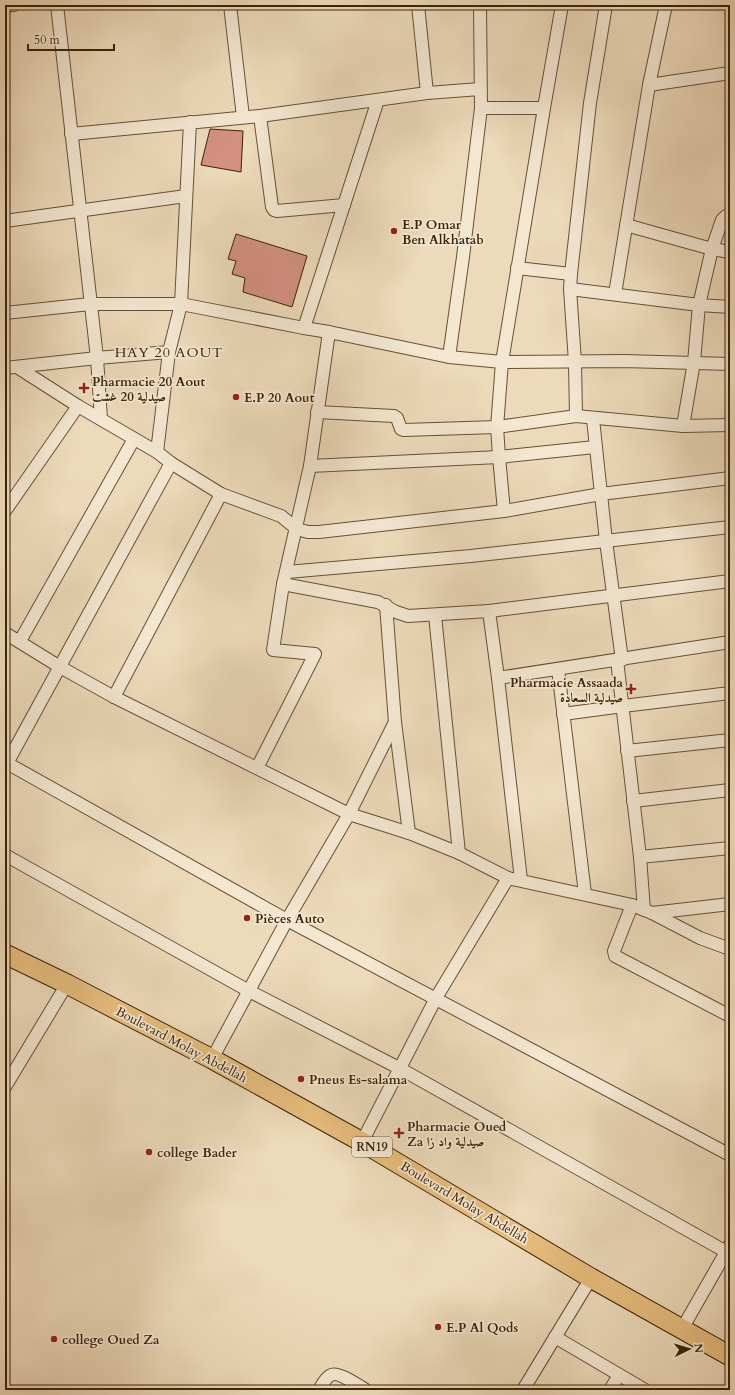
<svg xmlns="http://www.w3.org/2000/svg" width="735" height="1395" viewBox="0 0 735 1395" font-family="Cardo,Amiri,serif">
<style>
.building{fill:#d39083;stroke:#3b2207}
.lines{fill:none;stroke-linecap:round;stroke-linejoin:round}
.street-casing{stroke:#685034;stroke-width:14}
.primary-casing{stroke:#3b2207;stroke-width:21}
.street{stroke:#f3e7d2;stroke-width:12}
.primary{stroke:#e6bd7d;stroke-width:19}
.poi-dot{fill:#8f2418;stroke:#f3e7d2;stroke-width:1.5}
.labels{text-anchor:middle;stroke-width:3.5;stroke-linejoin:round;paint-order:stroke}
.shield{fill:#f3e7d2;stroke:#725d44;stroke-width:1}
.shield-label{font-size:12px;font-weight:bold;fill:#3b2207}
.poi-label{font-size:13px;font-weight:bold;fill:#3b2207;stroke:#f3e7d2;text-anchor:start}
.street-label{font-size:13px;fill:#3b2207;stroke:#f3e7d2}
.neighbourhood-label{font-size:14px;letter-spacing:1px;fill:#3b2207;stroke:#f3e7d2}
</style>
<rect width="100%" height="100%" fill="#eddaba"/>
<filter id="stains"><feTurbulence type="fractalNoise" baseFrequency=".005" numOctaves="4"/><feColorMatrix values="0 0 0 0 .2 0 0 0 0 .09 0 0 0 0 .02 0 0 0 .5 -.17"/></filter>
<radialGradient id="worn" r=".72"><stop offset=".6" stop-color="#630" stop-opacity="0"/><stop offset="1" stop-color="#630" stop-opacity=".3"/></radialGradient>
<g class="building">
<path d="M210 129 243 131 241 172 201 165Z"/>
<path d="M236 234 307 256 292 307 243 292 245 278 232 274 236 261 228 259Z"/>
</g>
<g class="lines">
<defs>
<g id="street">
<path d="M57 5 97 358 101 419"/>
<path d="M230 5 243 117"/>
<path d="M418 5 427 93"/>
<path d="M5 6 14 5"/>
<path d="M649 85 730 73"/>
<path d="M481 108H544"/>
<path d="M260 116 272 207 274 210 277 211 344 205"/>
<path d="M71 134 260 116 427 93 480 89"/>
<path d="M5 221 186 196"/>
<path d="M626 225 712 249 730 252"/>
<path d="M517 268 571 274"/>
<path d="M570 289 699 305 730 307"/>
<path d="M615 294 649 85 666 5"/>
<path d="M5 313 90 304H181L190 122"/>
<path d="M304 328 378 100"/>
<path d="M449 357 463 257 481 108 480 5"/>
<path d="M17 367 78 406 157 452 171 463 221 494 281 516 297 529 308 532H319L504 511 601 494 730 478"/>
<path d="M5 368 97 358 169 352"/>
<path d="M317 412 394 416 397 418 401 429 404 430 497 427 576 416 683 426 730 425"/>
<path d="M576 416 575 362 570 289 571 274 590 103 606 5"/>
<path d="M593 419 606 541 622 660"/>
<path d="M683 426 694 362 699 305 712 249 722 220 726 216 730 215"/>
<path d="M157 452 169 352 181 304 304 328 329 332 449 357 502 362 624 361 730 364"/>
<path d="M310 466 499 457 595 447"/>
<path d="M5 511 78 406"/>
<path d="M504 511 499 457 497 427 502 362 544 108 562 5"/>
<path d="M287 572 471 556 730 527"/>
<path d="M283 584 378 602 396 612 408 616 489 611 730 581"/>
<path d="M386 605 395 722 409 833"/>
<path d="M489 611 498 678 521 880"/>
<path d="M435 615 459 853"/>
<path d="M5 633 60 667 114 697 349 814 409 833 459 853 508 878 632 905 652 913 700 938 730 949"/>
<path d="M20 641 134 439"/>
<path d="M617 660 640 857 644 910"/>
<path d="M558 669 585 894"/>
<path d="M498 678 730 642"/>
<path d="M114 697 221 494"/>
<path d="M563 714 623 706 730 693"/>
<path d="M627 751 730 740"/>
<path d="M5 762 287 920 730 1155"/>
<path d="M5 767 171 463"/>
<path d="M257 768 315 654 273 650 283 584 310 466 329 332"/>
<path d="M633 801 730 790"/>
<path d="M5 855 249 991 399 1068 730 1254"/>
<path d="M640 857 730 848"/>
<path d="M632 905 614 951 615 956 730 1016"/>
<path d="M652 913 730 904"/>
<path d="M212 1059 287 920 349 814 395 722"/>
<path d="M5 1087 67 984"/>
<path d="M362 1142 436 998 508 878"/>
<path d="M682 1329 730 1245"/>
<path d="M555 1337 645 1390"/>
<path d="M319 1390C322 1385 326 1377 331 1375 338 1371 359 1386 366 1390"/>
<path d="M523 1390 591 1278"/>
<path d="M610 1390 619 1375"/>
</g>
<path id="primary" d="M5 954 67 984 212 1059 362 1142 591 1278 730 1356"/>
</defs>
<use href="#street" class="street-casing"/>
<use href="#primary" class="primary-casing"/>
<use href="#street" class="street"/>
<use href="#primary" class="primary"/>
</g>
<g class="poi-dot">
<circle cx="394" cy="231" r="4"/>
<path d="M82 382h4v4h4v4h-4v4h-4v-4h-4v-4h4z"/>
<circle cx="236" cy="397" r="4"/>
<path d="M629 683h4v4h4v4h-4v4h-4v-4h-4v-4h4z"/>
<circle cx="247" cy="918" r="4"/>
<circle cx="301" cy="1079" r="4"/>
<path d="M397 1127h4v4h4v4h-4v4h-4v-4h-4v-4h4z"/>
<circle cx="149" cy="1152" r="4"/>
<circle cx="438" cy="1327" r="4"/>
<circle cx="54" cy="1339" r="4"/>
</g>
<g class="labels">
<rect class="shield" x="352" y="1137" width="40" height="20" rx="3"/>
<g class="shield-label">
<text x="372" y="1151">RN19</text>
</g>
<g class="poi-label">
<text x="402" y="229">E.P Omar<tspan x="402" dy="15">Ben Alkhatab</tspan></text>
<text x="92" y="386">Pharmacie 20 Aout<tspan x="92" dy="15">صيدلية 20 غشت</tspan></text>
<text x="244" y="402">E.P 20 Aout</text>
<text x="623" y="687" text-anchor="end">Pharmacie Assaada<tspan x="623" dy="15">صيدلية السعادة</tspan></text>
<text x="255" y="923">Pièces Auto</text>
<text x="309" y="1084">Pneus Es-salama</text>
<text x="407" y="1131">Pharmacie Oued<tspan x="407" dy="15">Za صيدلية واد زا</tspan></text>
<text x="157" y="1157">college Bader</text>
<text x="446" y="1332">E.P Al Qods</text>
<text x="62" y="1344">college Oued Za</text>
</g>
<g class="street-label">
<text transform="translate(182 1044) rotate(28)" y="5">Boulevard Molay Abdellah</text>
<text transform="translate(465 1202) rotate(31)" y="5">Boulevard Molay Abdellah</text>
</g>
<g class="neighbourhood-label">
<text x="169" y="357">HAY 20 AOUT</text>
</g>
</g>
<rect width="735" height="1395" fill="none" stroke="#eddaba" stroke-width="20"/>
<rect x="6" y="6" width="723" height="1383" fill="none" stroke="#3b2207" stroke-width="2"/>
<rect x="10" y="10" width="715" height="1375" fill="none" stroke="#3b2207"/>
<g transform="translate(689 1349) rotate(85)" stroke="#f3e7d2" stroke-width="3" paint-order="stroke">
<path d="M0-3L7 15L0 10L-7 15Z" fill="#3b2207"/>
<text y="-6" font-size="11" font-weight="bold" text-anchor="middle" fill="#3b2207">N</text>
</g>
<path d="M28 44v6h86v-6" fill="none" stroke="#3b2207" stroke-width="2"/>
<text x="34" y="44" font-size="12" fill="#3b2207" stroke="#f3e7d2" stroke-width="3" paint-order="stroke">50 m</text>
<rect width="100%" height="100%" filter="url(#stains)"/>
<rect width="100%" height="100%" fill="url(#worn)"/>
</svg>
